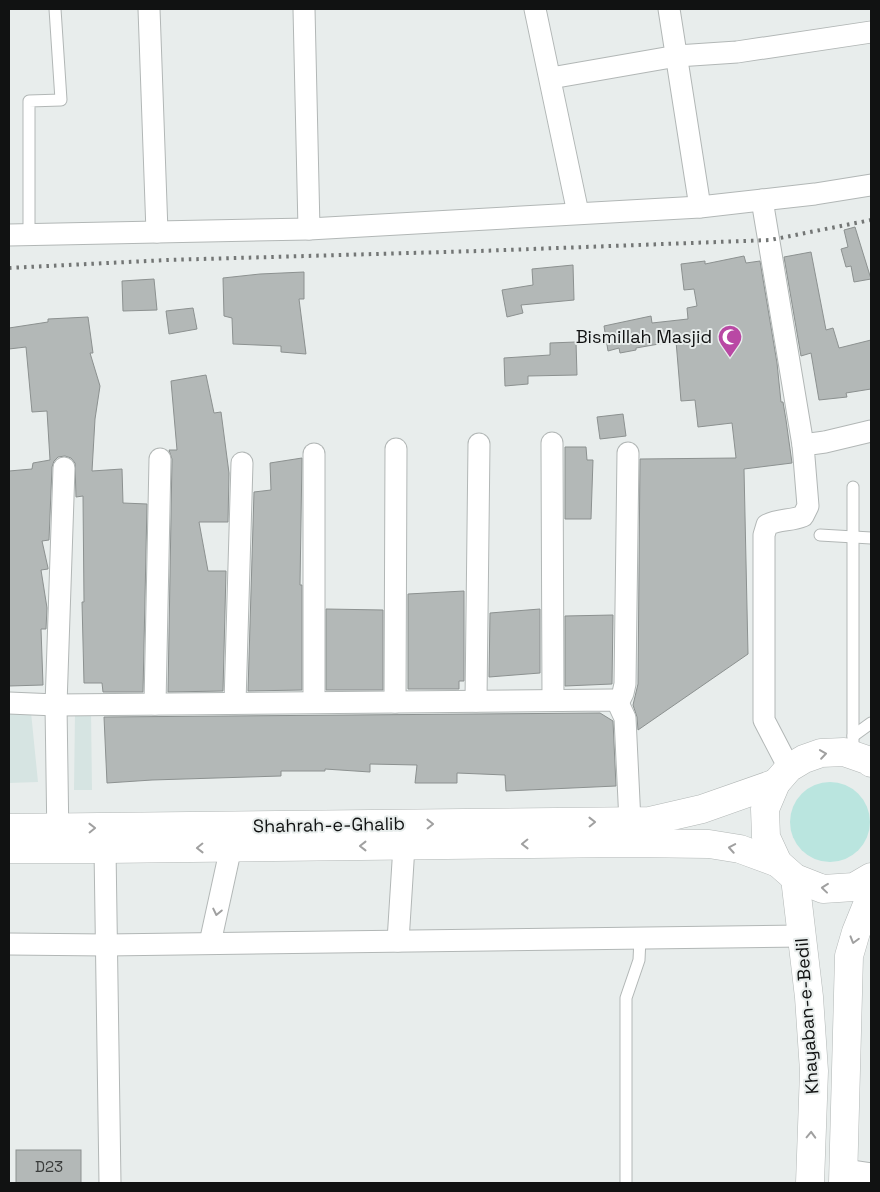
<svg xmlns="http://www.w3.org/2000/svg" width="880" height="1192" viewBox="0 0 880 1192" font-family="'Space Grotesk',sans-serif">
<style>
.built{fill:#d6e4e2}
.green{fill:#bae5df}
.building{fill:#b3b8b7;stroke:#8c9190}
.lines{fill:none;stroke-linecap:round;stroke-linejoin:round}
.lane-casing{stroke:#b2b7b6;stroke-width:13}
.street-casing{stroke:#b2b7b6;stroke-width:23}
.secondary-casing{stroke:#b2b7b6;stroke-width:29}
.lane{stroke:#fff;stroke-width:11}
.street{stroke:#fff;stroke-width:21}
.secondary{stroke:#fff;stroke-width:28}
.rail{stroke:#737675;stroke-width:4;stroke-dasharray:2.5 5;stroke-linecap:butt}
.oneway{stroke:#a0a0a0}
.labels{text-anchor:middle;stroke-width:4;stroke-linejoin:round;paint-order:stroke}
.number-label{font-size:15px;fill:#3a3c3b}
.poi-label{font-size:18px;fill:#111212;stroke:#e8edec;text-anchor:end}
.street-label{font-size:18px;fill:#111212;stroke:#e8edec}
</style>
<rect width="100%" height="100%" fill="#e8edec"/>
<g class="built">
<path d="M91 710 92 790H74L75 711Z"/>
<path d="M9 712H31L38 782 9 783Z"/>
</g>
<circle class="green" cx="830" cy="822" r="40"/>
<g class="building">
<path d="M855 227 871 279 854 282 851 266 846 267 841 249 848 247 844 230Z"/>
<path d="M811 252 826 330 833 328 839 348 871 340V389L846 393 847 397 819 400 811 353 801 356 784 257Z"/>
<path d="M744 256 746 263 760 261 777 363 781 402H783L786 420 792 463 744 469 748 654 638 730 637 717 633 705 638 684 640 459 736 458 732 423 698 427 695 400 681 401 676 341 636 348V350L620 353 619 348 608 351 604 326 651 316 652 323 688 319 687 308 697 306 694 289 684 290 681 264 705 261V264Z"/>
<path d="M573 265 574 300 521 305 523 313 507 317 502 290 533 285 532 269Z"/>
<path d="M304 272V299H299L306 354 281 352V346L233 344 232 318 224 316 223 278 260 274Z"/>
<path d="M154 279 157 310 123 311 122 281Z"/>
<path d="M193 308 197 329 169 334 166 311Z"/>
<path d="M88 317 93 353H90L100 386 95 419 92 471 122 469 123 503 147 504 143 692H103L102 683H84L82 602H84L83 496 76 497 75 463 71 458 65 456 58 457 54 461 52 467 49 540 42 541 48 568V569L41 570 47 608 46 629H41L43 685 9 686V471L32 469 33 463 50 460 47 411 32 412 26 347 9 349V328L48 322V319Z"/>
<path d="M576 342 577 375 528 376V384L505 386 504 358 550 355V343Z"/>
<path d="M206 375 214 413 221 412 229 473 228 522H199L208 571H226L223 691 168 692 172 459 169 450H177L171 381Z"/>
<path d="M623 414 626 436 600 439 597 417Z"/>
<path d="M565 447H586L587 460H593L591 519H565Z"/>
<path d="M302 458 300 585H302V690L248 691 254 492 271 490 270 463Z"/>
<path d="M464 591V681H459V689H408V594Z"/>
<path d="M326 609 383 610V690H326Z"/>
<path d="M540 609V673L489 677 490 613Z"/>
<path d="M613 615 612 684 565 686V616Z"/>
<path d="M600 713 613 721 616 786 506 791 505 775 457 773V783H415L417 765 370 764V772L325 769V771H281V776L152 780 107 783 104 717Z"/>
<rect x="16" y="1150" width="65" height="33"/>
</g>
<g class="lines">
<defs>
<g id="lane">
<path d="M29 234V101L61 100 55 9"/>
<path d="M820 535 871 538"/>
<path d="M853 736 871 723"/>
<path d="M853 755V487"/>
<path d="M626 1183V998L639 960 640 938"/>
</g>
<g id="street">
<path d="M149 9 157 232"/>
<path d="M304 9 309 229"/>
<path d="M535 9 578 213"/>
<path d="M669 9 700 207"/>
<path d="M551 78 677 56 737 52 871 32"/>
<path d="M762 200 803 445"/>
<path d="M9 235 309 229 700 207 815 194 871 185"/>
<path d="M552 443 553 700"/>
<path d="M314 454V702"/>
<path d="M476 701 479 444"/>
<path d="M395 702 396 449"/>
<path d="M9 703 56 705 612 700 618 703 625 718 630 822"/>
<path d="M235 703 242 463"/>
<path d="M618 703 623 693 625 684 628 453"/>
<path d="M155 704 160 459"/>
<path d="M789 768 764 720V535L767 525C779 519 791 521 803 516L808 506 803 445 825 442 871 431"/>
<path d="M58 842 56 705 64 468"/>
<path d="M105 849 110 1183"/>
<path d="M398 941 404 846"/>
<path d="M210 943 231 847"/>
<path d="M9 944 106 945 802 936"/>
<path d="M844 1170 871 1174"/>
</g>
<g id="secondary">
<path d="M871 763 867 760 844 752 821 753 804 759 789 768 776 783 765 809 766 837 778 863 795 878 823 889 854 887 871 877"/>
<path d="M9 828 650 821 702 809 776 783"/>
<path d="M9 849H105L627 843 709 844 740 849 778 863"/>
<path d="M795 878 809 997 814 1071 810 1183"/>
<path d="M843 1183 849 956 856 932 871 895"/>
</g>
</defs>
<use href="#lane" class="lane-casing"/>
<use href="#street" class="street-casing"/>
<use href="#secondary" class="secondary-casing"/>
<use href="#lane" class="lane"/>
<use href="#street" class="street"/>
<use href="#secondary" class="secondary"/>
<path class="rail" d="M9 268 167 260 479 251 770 240 871 220"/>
</g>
<defs><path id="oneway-chevron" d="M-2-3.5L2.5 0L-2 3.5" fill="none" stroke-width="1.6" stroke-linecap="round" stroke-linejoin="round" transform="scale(1.25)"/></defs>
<g class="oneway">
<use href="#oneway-chevron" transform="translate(823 754) rotate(-8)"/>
<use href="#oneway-chevron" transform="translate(592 822) rotate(-1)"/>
<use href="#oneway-chevron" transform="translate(430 824) rotate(-1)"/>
<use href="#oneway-chevron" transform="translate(92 828) rotate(-1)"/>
<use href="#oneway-chevron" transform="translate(525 844) rotate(179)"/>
<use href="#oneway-chevron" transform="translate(363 846) rotate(180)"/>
<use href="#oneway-chevron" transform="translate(200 848) rotate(179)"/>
<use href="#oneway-chevron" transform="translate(732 848) rotate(-170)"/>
<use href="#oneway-chevron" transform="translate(825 888) rotate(-174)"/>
<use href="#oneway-chevron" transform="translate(217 912) rotate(102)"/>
<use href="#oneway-chevron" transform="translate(854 940) rotate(106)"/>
<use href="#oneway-chevron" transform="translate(811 1135) rotate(-88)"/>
</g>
<defs>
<symbol id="mosque-pin" viewBox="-11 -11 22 30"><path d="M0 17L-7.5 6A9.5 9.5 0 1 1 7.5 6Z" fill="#b948a4" stroke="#e8edec"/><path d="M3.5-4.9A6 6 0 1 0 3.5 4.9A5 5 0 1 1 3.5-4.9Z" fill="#fff"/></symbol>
</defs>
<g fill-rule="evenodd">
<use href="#mosque-pin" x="716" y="323" width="28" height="38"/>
</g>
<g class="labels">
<g class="number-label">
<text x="49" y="1172">D23</text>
</g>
<g class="poi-label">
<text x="712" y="343">Bismillah Masjid</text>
</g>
<g class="street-label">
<text transform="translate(329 825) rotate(-1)" y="6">Shahrah-e-Ghalib</text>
<text transform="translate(807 1016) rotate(-94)" y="6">Khayaban-e-Bedil</text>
</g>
</g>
<rect width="880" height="1192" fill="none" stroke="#111212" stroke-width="20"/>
</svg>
